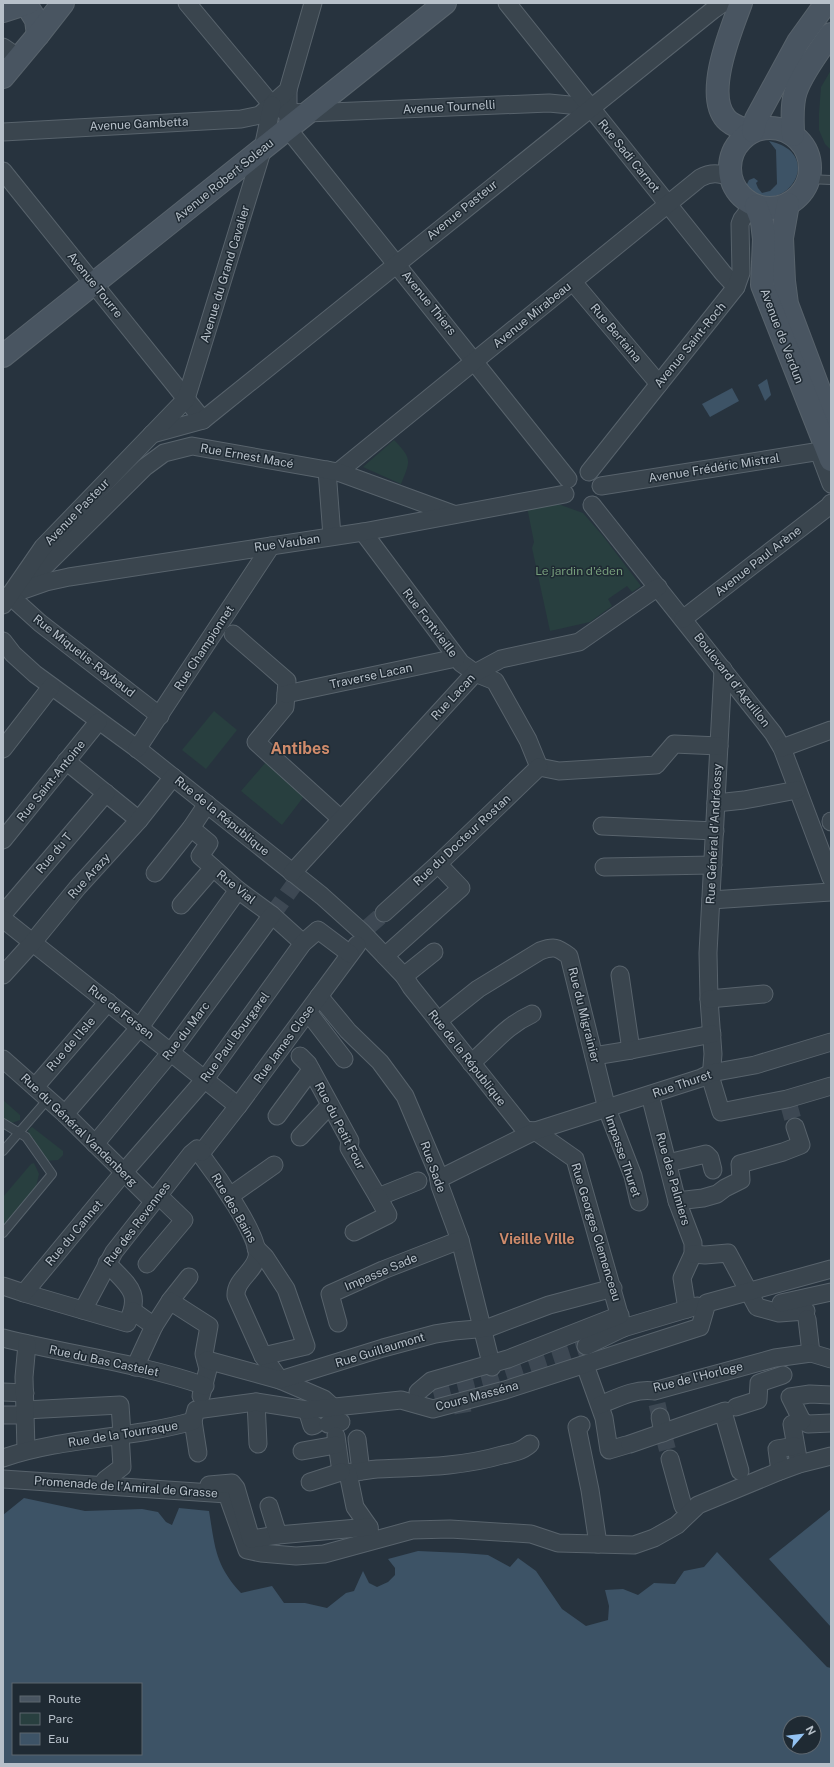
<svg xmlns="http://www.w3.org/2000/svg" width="834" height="1767" viewBox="0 0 834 1767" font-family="'Public Sans',sans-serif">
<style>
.green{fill:#283f3f}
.water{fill:#3d5366;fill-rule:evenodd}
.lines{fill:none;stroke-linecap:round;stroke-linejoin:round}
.street-tunnel{stroke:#3d4853;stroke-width:17;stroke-dasharray:17 8;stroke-linecap:butt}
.lane-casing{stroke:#58636c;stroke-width:10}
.street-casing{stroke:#58636c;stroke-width:19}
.secondary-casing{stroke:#58636c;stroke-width:24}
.lane{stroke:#3a454e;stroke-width:8}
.street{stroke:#3a454e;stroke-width:17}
.secondary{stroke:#495561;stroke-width:22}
.labels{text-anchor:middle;stroke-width:3;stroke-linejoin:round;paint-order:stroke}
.street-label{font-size:12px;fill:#b7c0c9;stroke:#1f2a33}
.park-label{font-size:12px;fill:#769d7b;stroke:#1f2a33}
.quarter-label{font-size:14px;font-weight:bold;fill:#cf8b6b;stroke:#1f2a33}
.district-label{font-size:16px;font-weight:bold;fill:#cf8b6b;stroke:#1f2a33}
</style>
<rect width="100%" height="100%" fill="#27333e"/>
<g class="green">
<path d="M831 70V150L825 144 819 130V113L821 87Z"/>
<path d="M394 440C412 459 411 460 401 484L363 467Z"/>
<path d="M558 504 583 513 603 536 641 586 632 592 627 586 608 599 612 606 590 622 550 631 532 548 534 542 527 507Z"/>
<path d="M214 711 237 730 206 769 182 750Z"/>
<path d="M266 762 305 795 282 825 241 791Z"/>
<path d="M3 1100 20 1115V1120L12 1123 3 1120Z"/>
<path d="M32 1127 63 1151V1155L58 1160 46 1161 33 1141 34 1139 29 1135 28 1130Z"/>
<path d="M34 1163 39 1174 36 1187 3 1227V1197L31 1164Z"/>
</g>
<g class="water">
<path d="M769 141C830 154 781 223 746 186L749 180 754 178 758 181 756 183 758 188 762 193 770 191 777 184 776 150Z"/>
<path d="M767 379 771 395 765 401 758 385Z"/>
<path d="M732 388 739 401 710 417 702 404Z"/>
<path d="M24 1498 85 1511 142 1509 158 1512 166 1522 172 1525 179 1508 209 1511C215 1547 215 1565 241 1593L272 1586 284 1603H305L327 1608 346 1593 354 1591 363 1571 369 1583 377 1587 388 1582 395 1575V1568L388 1559 418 1551 463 1553 488 1555 510 1567 518 1558 536 1571 562 1609 586 1626 608 1620 609 1606 605 1590 623 1589 638 1595 654 1583 675 1584 684 1571 704 1567 717 1552 827 1667 831 1668V1764H3V1515ZM13 1684H141V1754H13ZM790 1723H814V1747H790Z"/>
<path d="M831 1509V1627L769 1559Z"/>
</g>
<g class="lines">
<g class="street-tunnel">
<path d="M272 915 299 878"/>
<path d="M367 928 384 913"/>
<path d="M788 1102 795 1127"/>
<path d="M433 1392 495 1376 586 1346"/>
<path d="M657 1404 660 1417"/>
<path d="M462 1407 463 1413"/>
<path d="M663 1433 670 1459"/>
</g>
<defs>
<g id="lane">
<path d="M808 179 831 180"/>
<path d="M3 1123 26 1137 52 1174 3 1233"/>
<path d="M3 1151 48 1099"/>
</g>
<g id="street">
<path d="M187 3 272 105 287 112 307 113 549 103 590 107"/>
<path d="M507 3 723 273 736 287"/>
<path d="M3 47 19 58"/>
<path d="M288 90V129L568 479"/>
<path d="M3 132 241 119 260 115 288 90 313 3"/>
<path d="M3 171 203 420"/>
<path d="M573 282 659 384"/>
<path d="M152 434 203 420 713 10 723 3"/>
<path d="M819 452 831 484"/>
<path d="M327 470 332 536"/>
<path d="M338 472 700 178C711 172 719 173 730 177"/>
<path d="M589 472 736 287 741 273 740 224 742 219 753 205"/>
<path d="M601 486 827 450"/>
<path d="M592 505 773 733 782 748 831 878"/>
<path d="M363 532 461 663 475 673 495 681 528 740 539 767"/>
<path d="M25 586 145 467 164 453 192 446 338 472 453 514"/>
<path d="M9 595 46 582 69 577 363 532 565 494"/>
<path d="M9 595 40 623 160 716"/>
<path d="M3 605 43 547 186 399 263 148 272 105"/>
<path d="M683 619 829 506 831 503"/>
<path d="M233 634 287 681 285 707 256 742 341 819"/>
<path d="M3 641 13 654 35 674 139 750 322 896 362 932 404 976 411 987 525 1130 535 1131 575 1159 623 1328"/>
<path d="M723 669 708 953 709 999 713 1054 711 1079 721 1112 787 1099 831 1086"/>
<path d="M286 694 456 658"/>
<path d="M782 748 831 730"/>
<path d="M3 749 51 687"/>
<path d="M137 749 271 546"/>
<path d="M66 761 139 820"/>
<path d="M539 767 559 771 656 765 674 744 719 746"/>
<path d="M716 803 744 800 797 790"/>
<path d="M831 821V822"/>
<path d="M602 826 715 831"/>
<path d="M191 828 209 843 200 856 238 890 272 915 303 943"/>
<path d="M3 840 98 722"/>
<path d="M604 867 713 865"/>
<path d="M155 873 191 828 207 804"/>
<path d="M292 873 475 673 501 659 579 642 658 587"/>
<path d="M711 900 831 892"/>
<path d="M181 905 213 868"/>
<path d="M384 913 438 864 539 767"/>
<path d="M3 914 106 793"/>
<path d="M3 919 238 1106"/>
<path d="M385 956 461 888 438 864"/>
<path d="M3 975 33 942 78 887 139 820 173 777"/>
<path d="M620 975 631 1050"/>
<path d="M404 976 434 952"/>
<path d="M319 996 348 1031 380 1062 405 1096 438 1174 440 1186 460 1240 492 1367"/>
<path d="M709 999 764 994"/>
<path d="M308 1012 344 1059"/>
<path d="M438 1021 478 989 540 951C554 946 557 947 569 956L607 1109 633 1176 639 1202"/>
<path d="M300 1056 308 1064 350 1141 349 1148 378 1197 418 1181"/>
<path d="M594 1056 631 1050 712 1034"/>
<path d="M3 1059 65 1114 153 1201"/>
<path d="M471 1063C494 1044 504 1027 532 1014"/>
<path d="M35 1087 108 1002"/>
<path d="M650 1095 677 1201 693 1243V1254L682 1278 687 1309"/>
<path d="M65 1114 140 1027 238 890"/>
<path d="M277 1116 311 1070"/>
<path d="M300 1137 330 1105"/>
<path d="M95 1144 171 1052 272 915"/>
<path d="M202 1152 201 1155C214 1172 261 1237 257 1257 254 1272 235 1280 236 1296L263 1356 280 1380 324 1399 334 1408"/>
<path d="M202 1152 238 1106 357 945"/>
<path d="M668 1163 706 1154 710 1158 713 1170"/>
<path d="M439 1179 535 1131 701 1078 711 1073 755 1065 831 1042"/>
<path d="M230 1196 274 1165"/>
<path d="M677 1201 703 1198 717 1194 725 1188 741 1180 740 1164 783 1152 801 1145 795 1127"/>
<path d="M354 1232 388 1215 378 1197"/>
<path d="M256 1248 265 1257 286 1289 306 1346 263 1356"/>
<path d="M693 1254 705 1255 728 1253 757 1307 779 1313 806 1311"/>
<path d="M147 1264 184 1220 158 1195"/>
<path d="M3 1286 24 1293 127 1323C143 1292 127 1285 107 1263"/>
<path d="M24 1293 124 1172 205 1079 303 943 318 930 350 954"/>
<path d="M170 1301 189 1277"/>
<path d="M781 1303 831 1292"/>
<path d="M83 1310 114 1252 191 1154 197 1149 202 1152"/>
<path d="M133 1311 154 1326 135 1367"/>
<path d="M807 1319 811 1353"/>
<path d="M338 1323 330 1294 383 1270 460 1240"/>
<path d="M154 1326 170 1301 209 1326 204 1354 208 1369 201 1396"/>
<path d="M3 1338C70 1355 139 1363 205 1386"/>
<path d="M586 1346 623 1328 697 1306"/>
<path d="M207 1360 280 1380 383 1348 435 1334 454 1331 488 1328 549 1305 613 1288"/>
<path d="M585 1365 604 1418 609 1450 626 1445"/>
<path d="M3 1392 25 1393"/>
<path d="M418 1392 431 1381 508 1359 620 1315"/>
<path d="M256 1402 258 1444"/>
<path d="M600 1405C617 1398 636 1388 654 1391L775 1358 811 1353 831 1359"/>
<path d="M736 1407 758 1400 759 1383 783 1375"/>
<path d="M25 1410 120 1405 122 1434"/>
<path d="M307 1410 312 1426 315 1425"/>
<path d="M723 1412 740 1471"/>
<path d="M3 1415H25"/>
<path d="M660 1417 663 1433"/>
<path d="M193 1421 198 1453"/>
<path d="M802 1421 808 1424 831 1423"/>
<path d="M328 1424 341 1422"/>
<path d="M581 1425 577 1427 590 1490 598 1544"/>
<path d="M336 1436 341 1472"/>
<path d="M357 1439 361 1471"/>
<path d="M630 1444 725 1411"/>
<path d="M26 1450 24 1377 27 1344"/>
<path d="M302 1451 336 1445"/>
<path d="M3 1458C64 1437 131 1439 193 1421L196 1410 256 1402 307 1410 401 1400 433 1409 505 1390 700 1327 707 1303 831 1269"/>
<path d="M670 1459 683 1506"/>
<path d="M799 1464 792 1424 802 1421 790 1397 810 1394 831 1395"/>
<path d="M780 1471 777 1449 795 1446"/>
<path d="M341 1472C353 1474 365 1470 377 1469 420 1467 461 1467 502 1455 513 1453 522 1451 530 1444"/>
<path d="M348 1473 355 1507 369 1527 370 1536"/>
<path d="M3 1479 227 1494 247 1550 261 1553 296 1556 324 1554 412 1530 450 1529 531 1534 558 1543 634 1545 654 1538 677 1525 698 1505 780 1471 799 1464 831 1456"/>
<path d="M105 1480 122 1467 120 1434"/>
<path d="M310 1482 341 1472"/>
<path d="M209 1485 232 1483 236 1488 251 1539 278 1535"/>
<path d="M269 1506 278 1535 369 1527"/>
</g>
<g id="secondary">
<path d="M741 3C731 30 704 94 726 119 732 126 742 128 750 132"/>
<path d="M26 4 36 20 38 35"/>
<path d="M3 11 28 3"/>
<path d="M3 77 38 35 63 3"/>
<circle cx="770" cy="168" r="40"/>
<path d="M753 131 756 119 798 42 826 3"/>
<path d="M793 135C793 121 791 105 796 91 802 74 820 49 831 34"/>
<path d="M788 204 782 238 784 281 787 304 831 421"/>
<path d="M756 206 762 222 764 239 762 285 831 460"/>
<path d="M3 356 445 3"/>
</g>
</defs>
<use href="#lane" class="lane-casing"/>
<use href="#street" class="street-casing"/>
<use href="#secondary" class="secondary-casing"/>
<use href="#lane" class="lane"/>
<use href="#street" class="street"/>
<use href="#secondary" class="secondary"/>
</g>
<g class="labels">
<g class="street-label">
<text transform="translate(449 107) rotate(-3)" y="4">Avenue Tournelli</text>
<text transform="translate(139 124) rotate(-3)" y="4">Avenue Gambetta</text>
<text transform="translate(629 156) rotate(51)" y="4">Rue Sadi Carnot</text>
<text transform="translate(224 180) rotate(-39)" y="4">Avenue Robert Soleau</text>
<text transform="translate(462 210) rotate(-39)" y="4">Avenue Pasteur</text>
<text transform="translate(225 274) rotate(-73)" y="4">Avenue du Grand Cavalier</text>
<text transform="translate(95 285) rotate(51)" y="4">Avenue Tourre</text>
<text transform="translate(429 303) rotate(51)" y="4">Avenue Thiers</text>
<text transform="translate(532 315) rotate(-39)" y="4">Avenue Mirabeau</text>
<text transform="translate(616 333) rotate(50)" y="4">Rue Bertaina</text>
<text transform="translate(782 336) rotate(69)" y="4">Avenue de Verdun</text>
<text transform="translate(690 345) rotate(-51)" y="4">Avenue Saint-Roch</text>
<text transform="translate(247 456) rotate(10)" y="4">Rue Ernest Macé</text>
<text transform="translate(714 468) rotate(-9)" y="4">Avenue Frédéric Mistral</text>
<text transform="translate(77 512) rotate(-46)" y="4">Avenue Pasteur</text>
<text transform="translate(287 543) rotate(-8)" y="4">Rue Vauban</text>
<text transform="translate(758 561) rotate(-38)" y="4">Avenue Paul Arène</text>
<text transform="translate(430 623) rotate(53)" y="4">Rue Fontvieille</text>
<text transform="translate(204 648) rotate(-57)" y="4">Rue Championnet</text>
<text transform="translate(84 656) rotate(38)" y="4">Rue Miquelis-Raybaud</text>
<text transform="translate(371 676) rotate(-12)" y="4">Traverse Lacan</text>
<text transform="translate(732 680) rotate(52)" y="4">Boulevard d'Aguillon</text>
<text transform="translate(453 697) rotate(-47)" y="4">Rue Lacan</text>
<text transform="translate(51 781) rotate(-51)" y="4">Rue Saint-Antoine</text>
<text transform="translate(222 816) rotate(39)" y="4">Rue de la République</text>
<text transform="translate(714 834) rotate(-87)" y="4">Rue Général d'Andréossy</text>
<text transform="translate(462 840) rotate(-43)" y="4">Rue du Docteur Rostan</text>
<text transform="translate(54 853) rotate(-50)" y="4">Rue du T</text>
<text transform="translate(89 876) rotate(-48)" y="4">Rue Arazy</text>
<text transform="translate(236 887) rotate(39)" y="4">Rue Vial</text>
<text transform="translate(121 1012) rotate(38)" y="4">Rue de Fersen</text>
<text transform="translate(584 1015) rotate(76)" y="4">Rue du Migrainier</text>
<text transform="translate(186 1031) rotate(-53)" y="4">Rue du Marc</text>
<text transform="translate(235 1037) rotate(-54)" y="4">Rue Paul Bourgarel</text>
<text transform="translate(71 1044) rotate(-49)" y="4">Rue de l'Isle</text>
<text transform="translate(284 1044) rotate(-54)" y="4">Rue James Close</text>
<text transform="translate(467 1058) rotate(52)" y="4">Rue de la République</text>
<text transform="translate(682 1084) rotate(-19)" y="4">Rue Thuret</text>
<text transform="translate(340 1126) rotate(63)" y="4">Rue du Petit Four</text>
<text transform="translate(79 1130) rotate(44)" y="4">Rue du Général Vandenberg</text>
<text transform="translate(623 1156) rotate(71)" y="4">Impasse Thuret</text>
<text transform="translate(433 1167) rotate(70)" y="4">Rue Sade</text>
<text transform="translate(673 1179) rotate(74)" y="4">Rue des Palmiers</text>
<text transform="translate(234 1208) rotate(60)" y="4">Rue des Bains</text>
<text transform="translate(137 1224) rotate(-53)" y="4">Rue des Revennes</text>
<text transform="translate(596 1232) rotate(73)" y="4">Rue Georges Clemenceau</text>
<text transform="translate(74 1233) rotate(-50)" y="4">Rue du Cannet</text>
<text transform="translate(381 1272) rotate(-23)" y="4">Impasse Sade</text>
<text transform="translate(380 1350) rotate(-17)" y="4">Rue Guillaumont</text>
<text transform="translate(104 1361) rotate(12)" y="4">Rue du Bas Castelet</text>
<text transform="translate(698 1377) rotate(-14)" y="4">Rue de l'Horloge</text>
<text transform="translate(477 1396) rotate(-15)" y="4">Cours Masséna</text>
<text transform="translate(123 1434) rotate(-9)" y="4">Rue de la Tourraque</text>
<text transform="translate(126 1487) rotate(4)" y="4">Promenade de l'Amiral de Grasse</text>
</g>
<g class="park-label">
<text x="579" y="575">Le jardin d'éden</text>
</g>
<g class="quarter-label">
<text x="537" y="1244">Vieille Ville</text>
</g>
<g class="district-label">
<text x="300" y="754">Antibes</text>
</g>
</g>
<rect width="834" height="1767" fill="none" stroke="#b7c0c9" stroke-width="8"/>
<rect x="12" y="1683" width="130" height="72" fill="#1f2a33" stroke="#5c666f"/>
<rect x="20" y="1696" width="20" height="6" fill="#495561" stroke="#5c666f"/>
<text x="48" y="1703" font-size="12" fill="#b7c0c9">Route</text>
<rect x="20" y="1713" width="20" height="12" fill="#283f3f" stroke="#5c666f"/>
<text x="48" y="1723" font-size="12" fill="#b7c0c9">Parc</text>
<rect x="20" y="1733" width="20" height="12" fill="#3d5366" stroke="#5c666f"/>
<text x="48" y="1743" font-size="12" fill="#b7c0c9">Eau</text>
<g transform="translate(802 1735) rotate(62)"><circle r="19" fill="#1f2a33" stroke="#5c666f"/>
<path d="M0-3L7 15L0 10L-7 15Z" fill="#93c2f2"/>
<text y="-6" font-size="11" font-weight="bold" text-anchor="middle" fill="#b7c0c9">N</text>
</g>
</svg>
